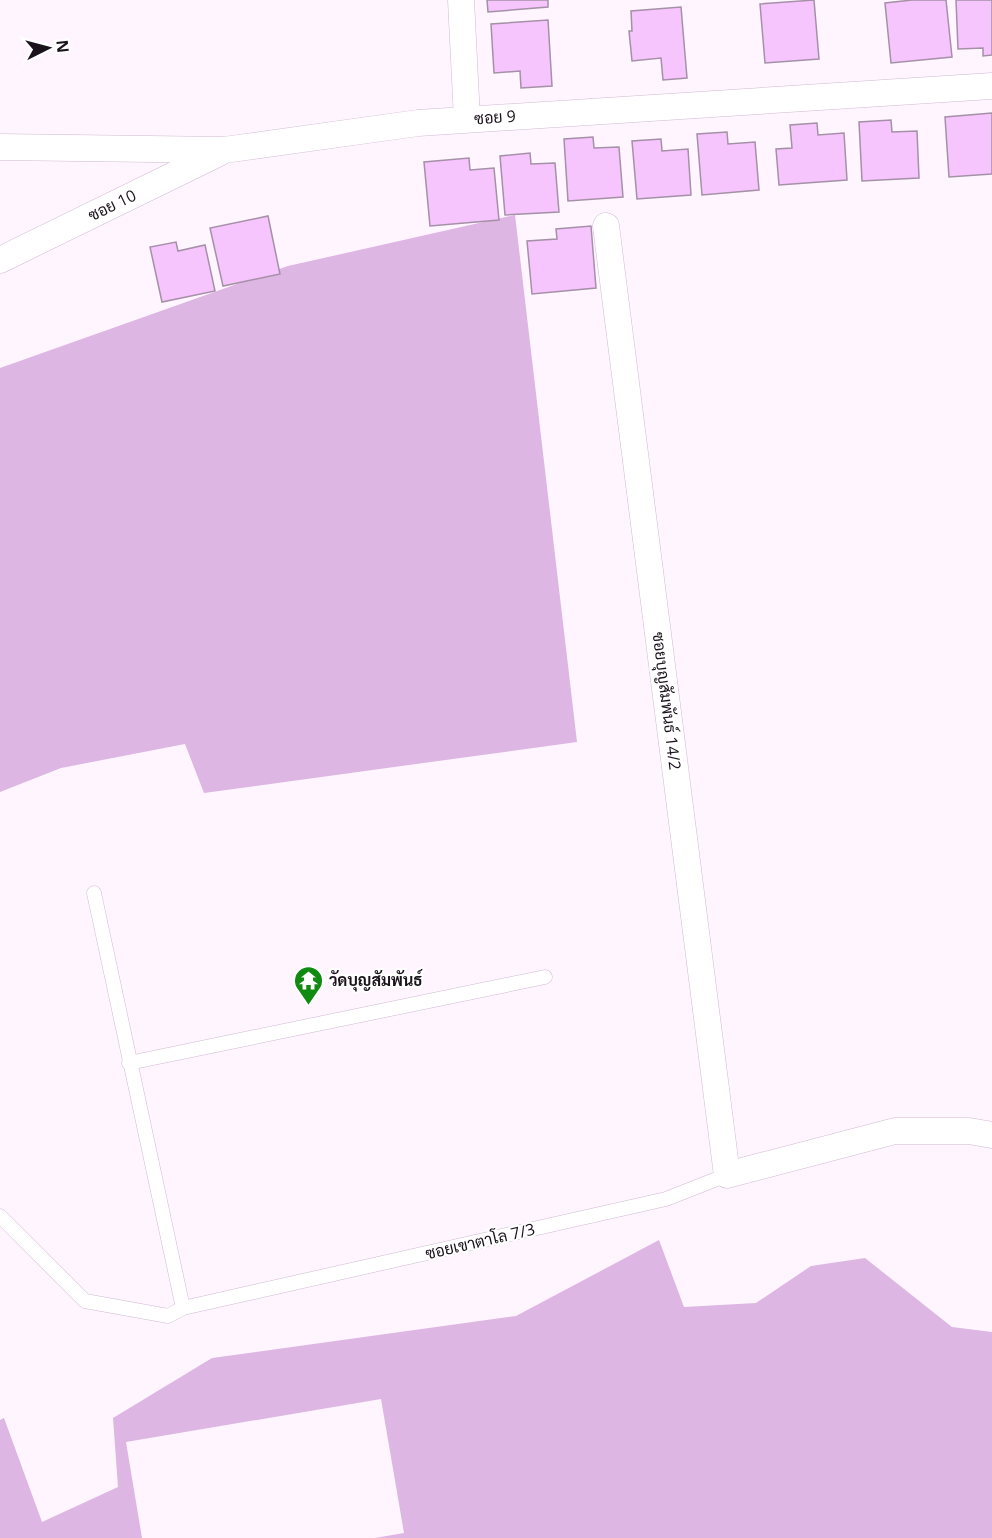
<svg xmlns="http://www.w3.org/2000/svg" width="992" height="1538" viewBox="0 0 992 1538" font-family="'Open Sans',Sarabun,sans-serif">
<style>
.green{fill:#deb6e3}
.building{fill:#f7c5fd;stroke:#a590a7;stroke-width:1.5}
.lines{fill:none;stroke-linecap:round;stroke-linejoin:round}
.lane-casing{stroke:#d0bad2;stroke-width:15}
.street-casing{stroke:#d0bad2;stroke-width:27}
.lane{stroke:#fff;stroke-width:14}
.street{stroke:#fff;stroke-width:26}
.labels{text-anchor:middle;stroke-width:4.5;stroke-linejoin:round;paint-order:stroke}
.street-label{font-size:16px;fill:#1b131c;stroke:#fff}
.poi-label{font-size:16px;font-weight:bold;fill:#1b131c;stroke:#fff;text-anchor:start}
</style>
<rect width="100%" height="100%" fill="#fef5ff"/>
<g class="green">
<path d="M515 215 577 742 204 793 185 744 61 768 0 792V368L288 266Z"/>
<path d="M659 1240 684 1307 756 1303 811 1266 865 1258 952 1327 992 1332V1538H375L404 1533 381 1399 126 1442 142 1538H0V1420L4 1418 42 1522 118 1487 113 1418 212 1358 516 1316Z"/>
</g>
<g class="building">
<path d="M487 0H548V7L488 12Z"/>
<path d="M814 0 819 59 765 63 760 4Z"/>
<path d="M912 0H946L952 57 891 63 885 3Z"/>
<path d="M956 0H992V55L983 56V48L958 49Z"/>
<path d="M681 7 687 78 663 80 661 58 632 61 629 31H632L631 11Z"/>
<path d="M548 20 552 86 521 88 520 71 494 73 491 24Z"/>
<path d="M992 113V174L949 177 945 117Z"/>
<path d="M891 120 892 132 917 131 919 178 862 181 859 122Z"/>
<path d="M817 123 818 135 844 133 847 180 779 185 776 149 792 148 790 125Z"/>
<path d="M727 132 728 144 755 142 759 190 702 195 697 134Z"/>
<path d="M593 137 594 148 619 147 623 197 568 201 564 139Z"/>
<path d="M661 139 662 151 688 149 691 195 637 199 632 141Z"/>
<path d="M530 153 531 164 555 163 559 212 505 215 500 156Z"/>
<path d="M469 158 470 170 494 168 499 220 430 226 424 162Z"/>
<path d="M268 216 280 274 223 286 210 228Z"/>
<path d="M591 226 596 288 532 294 527 241 557 239 556 229Z"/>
<path d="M176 242 178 251 205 245 215 291 162 302 150 247Z"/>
</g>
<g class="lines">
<defs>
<g id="lane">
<path d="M94 893 183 1308"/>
<path d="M129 1063 545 977"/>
<path d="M0 1216 85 1301 168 1316 183 1308 666 1199 727 1175"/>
</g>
<g id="street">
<path d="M461 0 467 119"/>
<path d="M0 147 224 150 418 123 992 86"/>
<path d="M606 226 727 1175 895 1131H969L992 1135"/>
<path d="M0 260 219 153"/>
</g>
</defs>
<use href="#lane" class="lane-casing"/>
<use href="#street" class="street-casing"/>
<use href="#lane" class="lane"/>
<use href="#street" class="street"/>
</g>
<defs>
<symbol id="temple-pin" viewBox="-11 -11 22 30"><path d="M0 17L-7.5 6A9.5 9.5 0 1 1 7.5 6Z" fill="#108a11" stroke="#fff"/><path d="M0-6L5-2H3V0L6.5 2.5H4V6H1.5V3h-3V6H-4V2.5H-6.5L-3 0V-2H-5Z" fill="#fff"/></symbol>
</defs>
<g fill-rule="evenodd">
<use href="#temple-pin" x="292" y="964" width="33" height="45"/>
</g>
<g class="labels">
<g class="street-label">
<text transform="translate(495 117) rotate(-4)" y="6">ซอย 9</text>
<text transform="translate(112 205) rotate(-26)" y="6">ซอย 10</text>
<text transform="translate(667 701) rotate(83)" y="6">ซอยบุญสัมพันธ์ 14/2</text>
<text transform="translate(480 1241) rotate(-13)" y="6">ซอยเขาตาโล 7/3</text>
</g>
<g class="poi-label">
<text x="329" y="986">วัดบุญสัมพันธ์</text>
</g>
</g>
<g transform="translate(48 48) rotate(84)" stroke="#ffffff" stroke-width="4.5" paint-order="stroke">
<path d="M0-4.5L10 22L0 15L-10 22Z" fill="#1b131c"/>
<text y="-9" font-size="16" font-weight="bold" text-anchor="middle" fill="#1b131c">N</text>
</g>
</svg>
